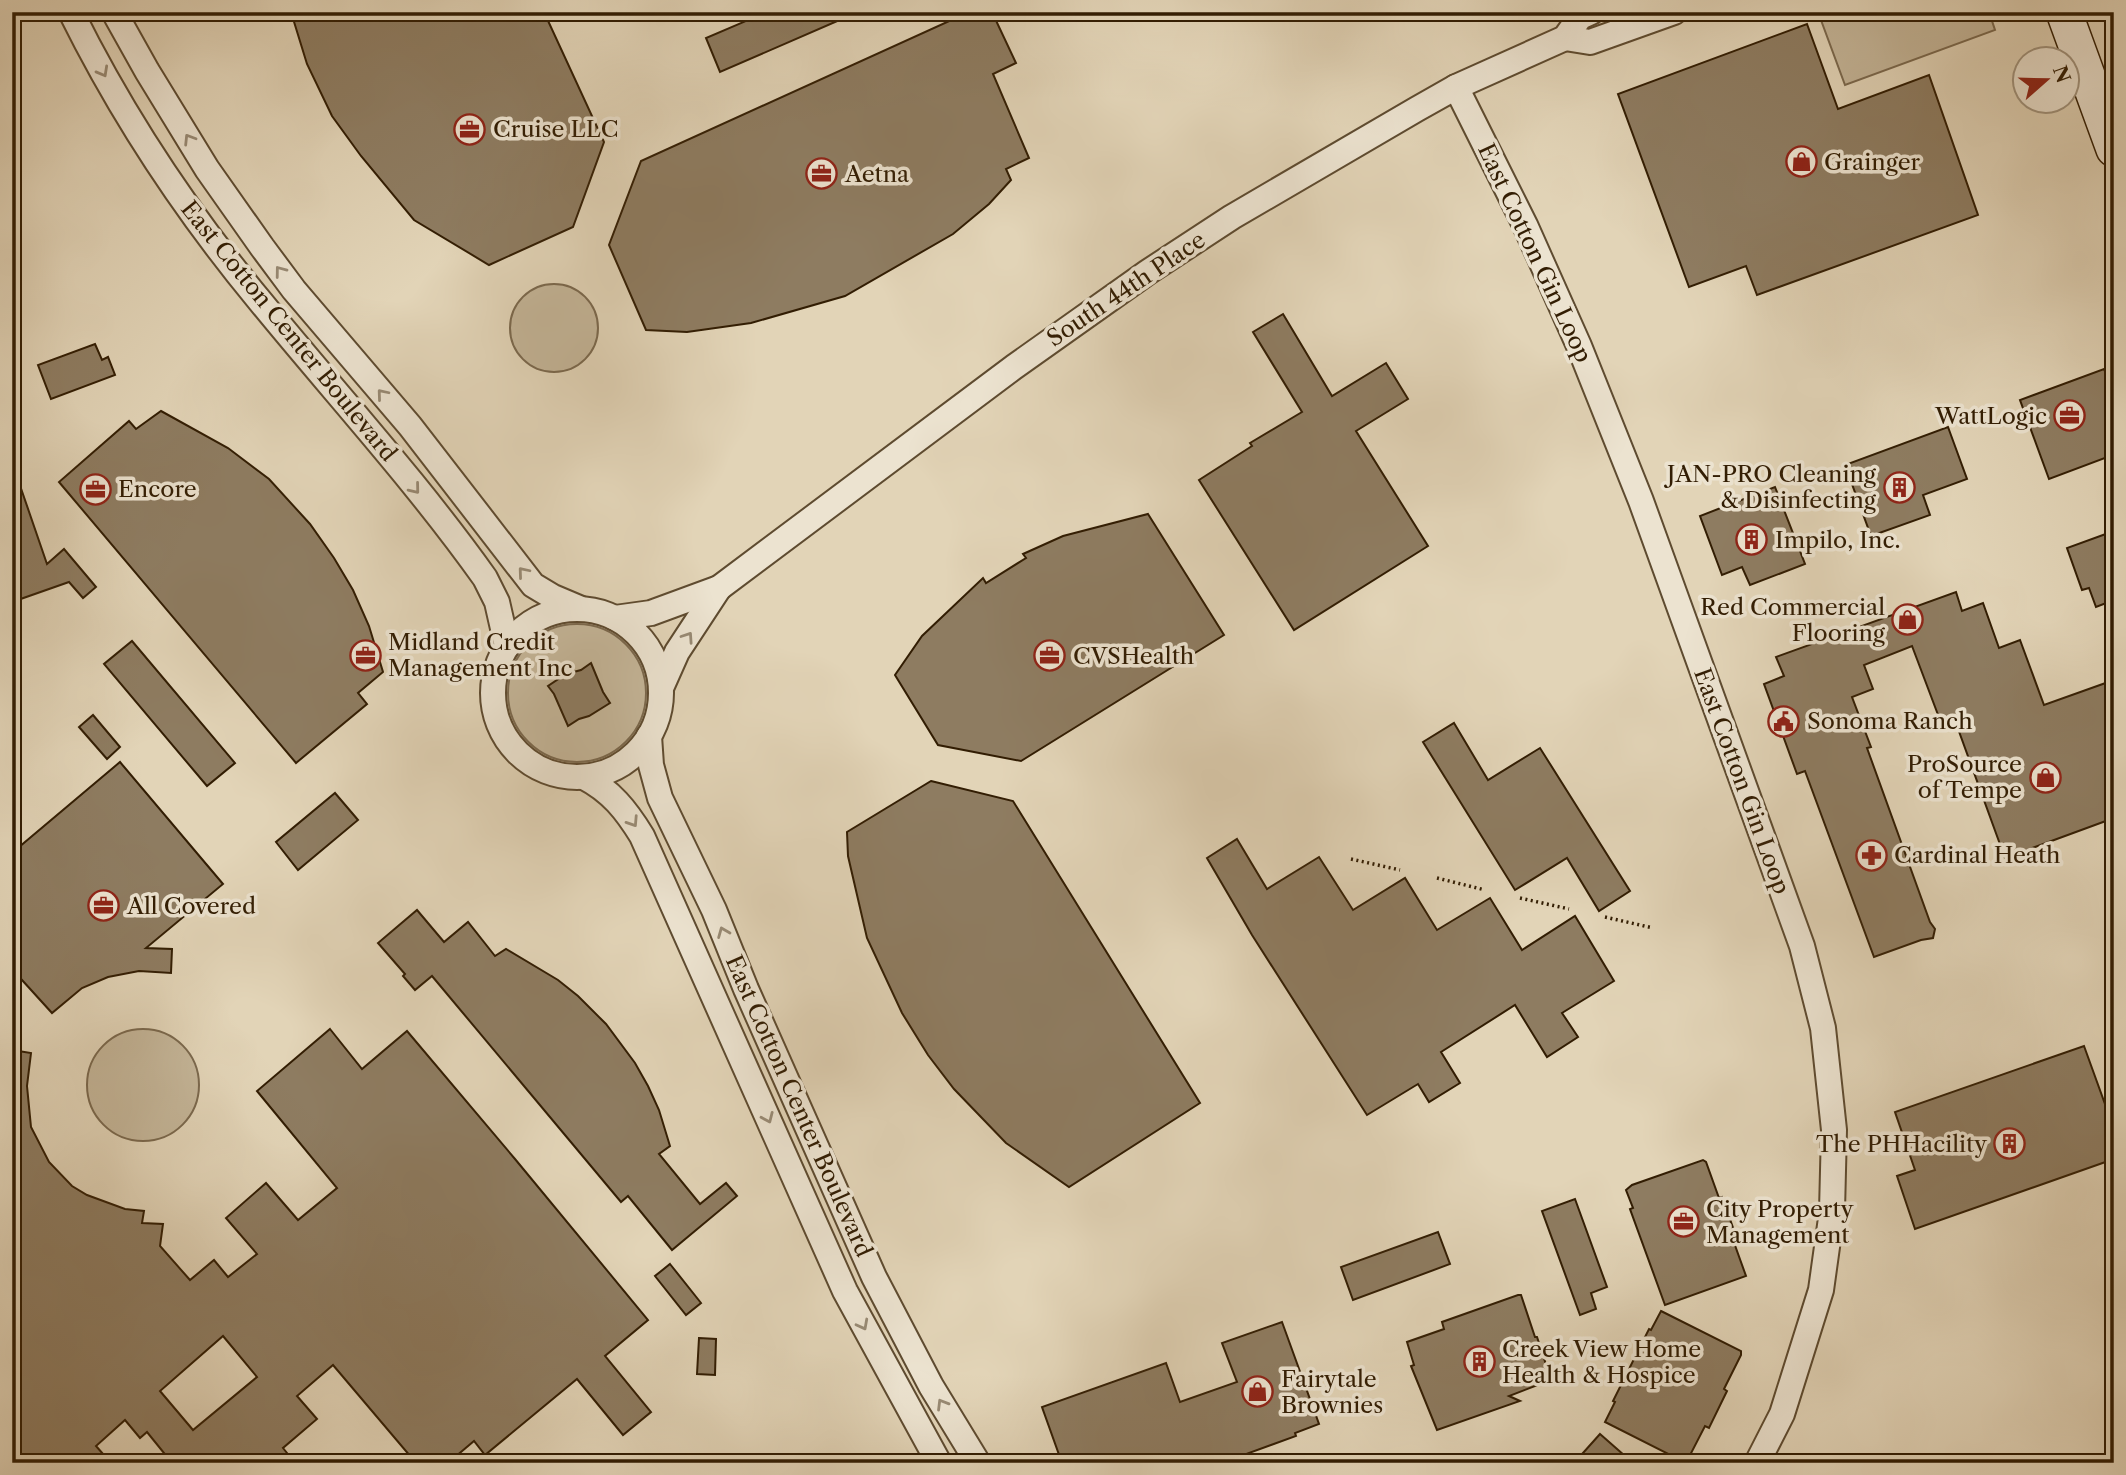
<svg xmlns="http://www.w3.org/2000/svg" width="2126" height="1475" viewBox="0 0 2126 1475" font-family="'Libre Caslon Text',serif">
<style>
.green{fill:#c4b598;stroke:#7b694e;stroke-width:2}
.building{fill:#8e7c61;stroke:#321d03;stroke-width:2;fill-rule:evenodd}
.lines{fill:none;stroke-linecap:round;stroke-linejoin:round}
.minor-casing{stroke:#5e4b30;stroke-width:28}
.secondary-casing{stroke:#321d03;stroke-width:38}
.path{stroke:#321d03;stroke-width:3.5;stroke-dasharray:2 3.5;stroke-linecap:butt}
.minor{stroke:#ece3d0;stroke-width:24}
.secondary{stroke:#ece3d0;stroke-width:35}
.oneway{stroke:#988a74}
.labels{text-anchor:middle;stroke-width:7;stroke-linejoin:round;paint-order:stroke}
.poi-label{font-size:23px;fill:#321d03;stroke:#ece3d0;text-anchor:start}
.street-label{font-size:23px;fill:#321d03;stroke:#ece3d0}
</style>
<rect width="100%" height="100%" fill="#e2d4b7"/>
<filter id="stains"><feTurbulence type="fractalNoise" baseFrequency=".00286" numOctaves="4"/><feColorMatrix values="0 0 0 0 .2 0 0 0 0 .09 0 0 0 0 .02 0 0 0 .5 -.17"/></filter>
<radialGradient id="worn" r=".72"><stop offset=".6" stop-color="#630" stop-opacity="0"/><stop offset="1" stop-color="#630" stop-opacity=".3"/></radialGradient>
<g class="green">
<path d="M1818 12H1989L1995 30 1845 85Z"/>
<circle cx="554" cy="328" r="44"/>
<circle cx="577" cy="693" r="69"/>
<circle cx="143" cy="1085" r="56"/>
</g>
<g class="building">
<path d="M291 12H544L604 142 573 227 489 265 414 220 361 156 332 116 307 64Z"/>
<path d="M767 12H858L720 72 706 38Z"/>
<path d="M969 12H992L1016 63 993 74 1029 158 1006 169 1011 180 989 204 953 234 845 296 751 323 687 332 646 330 609 245 641 161Z"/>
<path d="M1807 24 1838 109 1929 75 1978 215 1757 295 1746 266 1689 287 1618 94Z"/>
<path d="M1283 314 1332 396 1386 363 1408 399 1356 431 1428 546 1294 630 1199 480 1252 446 1250 443 1302 412 1253 332Z"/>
<path d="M95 344 102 360 108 357 115 375 51 399 38 365Z"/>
<path d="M2104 369 2114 395V432L2106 435 2113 455 2049 479 2020 400Z"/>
<path d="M161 411 228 448 269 479 310 524 334 558 353 590 369 626 383 672 358 693 367 704 296 763 59 482 129 421 136 429Z"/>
<path d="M1948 427 1967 479 1923 495 1930 515 1871 536 1845 465Z"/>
<path d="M15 471 47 564 64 549 96 587 83 598 69 582 12 602V472Z"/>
<path d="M1775 487 1805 564 1750 585 1742 567 1722 575 1700 516Z"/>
<path d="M1148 514 1224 635 1021 761 938 745 895 675 922 636 983 578 986 583 1026 558 1023 554 1063 536Z"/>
<path d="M2114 531V600L2096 607 2089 588 2082 590 2067 548Z"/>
<path d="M1956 592 1962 611 1983 603 1999 648 2020 640 2044 705 2114 680V818L2005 858 1953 715 1940 720 1912 646 1864 665 1873 689 1852 697 1871 747 1867 748 1930 922 1935 929 1933 938 1921 940 1874 957 1805 771 1797 774 1764 684 1784 676 1776 657Z"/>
<path d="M132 641 235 763 207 786 104 664Z"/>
<path d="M591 663 603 692 610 703 589 716 579 719 568 726 554 694 548 686 566 674 581 670Z"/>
<path d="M93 715 120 747 107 759 79 727Z"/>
<path d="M1454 723 1488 780 1540 748 1630 891 1599 911 1567 858 1515 890 1423 742Z"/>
<path d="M120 762 223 884 146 948 172 949 171 973 139 971 108 977 82 988 52 1013 12 969V853Z"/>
<path d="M931 781 1013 801 1200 1103 1069 1187 1006 1143 954 1089 928 1055 902 1013 867 938 848 856 847 832Z"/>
<path d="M335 793 358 820 298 870 276 842Z"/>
<path d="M1237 839 1267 889 1319 857 1353 910 1405 878 1437 930 1490 898 1522 950 1575 916 1614 981 1562 1013 1578 1037 1547 1057 1515 1005 1441 1052 1460 1083 1429 1102 1418 1084 1367 1115 1252 935 1207 858Z"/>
<path d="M417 910 444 942 468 922 495 956 506 949 558 980 578 996 606 1024 635 1063 648 1086 659 1110 670 1146 659 1154 700 1204 726 1183 737 1196 672 1250 628 1196 621 1202 432 976 415 990 403 976 405 974 378 943Z"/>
<path d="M330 1029 362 1069 407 1031 515 1159 648 1320 605 1356 651 1412 623 1435 577 1379 485 1455 474 1441 448 1463H416L333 1365 297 1396 317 1419 283 1448 295 1463H172L147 1432 140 1438 125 1420 96 1446 111 1463H12V1050L31 1053 27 1086 31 1127 49 1162 72 1186 87 1195 125 1209 144 1211 142 1223 163 1224 160 1246 190 1280 214 1260 228 1277 257 1254 226 1218 266 1183 298 1220 337 1188 257 1091ZM223 1336 257 1377 193 1430 160 1391Z"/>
<path d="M2084 1046 2114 1129V1159L1915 1229 1897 1176 1915 1170 1895 1112Z"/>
<path d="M1703 1160 1706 1162 1719 1198 1722 1197 1736 1236 1732 1237 1746 1276 1665 1305 1630 1209 1633 1208 1626 1190 1632 1185Z"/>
<path d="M1575 1199 1607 1287 1591 1293 1596 1309 1580 1315 1542 1211Z"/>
<path d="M1438 1232 1450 1264 1353 1300 1341 1267Z"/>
<path d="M670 1264 701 1303 686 1315 655 1276Z"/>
<path d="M1518 1295H1521L1535 1337H1537L1551 1380 1509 1396 1520 1401 1437 1430 1411 1366 1414 1365 1407 1342 1444 1329 1442 1322Z"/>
<path d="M1661 1311 1741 1351V1355L1724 1389 1727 1391 1709 1428 1705 1426 1686 1463 1605 1422 1615 1402 1613 1401 1649 1329 1651 1330Z"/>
<path d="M1282 1322 1319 1424 1295 1433 1296 1436 1246 1454 1249 1463H1062L1042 1407 1166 1363 1180 1402 1237 1382 1222 1343Z"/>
<path d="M699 1338 716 1339 715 1375 697 1374Z"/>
<path d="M1600 1434 1633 1463H1574Z"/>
</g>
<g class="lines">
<defs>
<g id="minor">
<path d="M71 12C122 115 187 213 260 301 335 393 416 481 485 578L497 602 507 646"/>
<path d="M114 12 147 71 207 169 262 247 294 290 410 426 533 585 553 597 579 608"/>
<path d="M1565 38 1590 42 1674 12"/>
<path d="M1456 87 1525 225 1579 346 1641 501 1802 946 1823 1028 1834 1130 1832 1211 1821 1290 1782 1414 1757 1463"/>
<circle cx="577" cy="693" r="84"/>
<path d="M615 618 651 613 719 588 1014 367 1148 272 1232 217 1417 109 1456 87 1565 38 1580 17 1591 12"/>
<path d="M661 688 677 652 719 588"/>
<path d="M649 736 651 765 660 798 714 910 746 989 874 1277 931 1386 978 1463"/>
<path d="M584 777C611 791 626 810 642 836L845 1291 939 1463"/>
</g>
<path id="secondary" d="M2064 12 2114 149"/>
</defs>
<use href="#minor" class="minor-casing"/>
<use href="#secondary" class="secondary-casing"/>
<g class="path">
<path d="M1351 859 1400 870"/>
<path d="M1437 878 1485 890"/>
<path d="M1520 898 1569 909"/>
<path d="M1605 917 1653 928"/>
</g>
<use href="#minor" class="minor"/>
<use href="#secondary" class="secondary"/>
</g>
<defs><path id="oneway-chevron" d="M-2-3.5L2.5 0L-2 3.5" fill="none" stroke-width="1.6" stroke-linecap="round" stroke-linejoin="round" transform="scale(1.75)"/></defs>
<g class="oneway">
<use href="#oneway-chevron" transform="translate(103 72) rotate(61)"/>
<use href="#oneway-chevron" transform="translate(189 139) rotate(-122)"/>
<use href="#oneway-chevron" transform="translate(280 271) rotate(-127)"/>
<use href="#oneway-chevron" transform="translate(382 394) rotate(-130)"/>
<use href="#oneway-chevron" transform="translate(415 489) rotate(51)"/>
<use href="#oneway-chevron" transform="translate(523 572) rotate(-130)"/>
<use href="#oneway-chevron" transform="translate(688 637) rotate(-56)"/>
<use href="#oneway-chevron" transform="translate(633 822) rotate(57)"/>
<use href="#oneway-chevron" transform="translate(723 932) rotate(-112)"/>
<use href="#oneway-chevron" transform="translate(768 1118) rotate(66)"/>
<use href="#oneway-chevron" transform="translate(863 1325) rotate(62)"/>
<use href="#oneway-chevron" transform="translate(942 1404) rotate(-121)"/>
</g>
<defs>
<symbol id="office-ring" viewBox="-11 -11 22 22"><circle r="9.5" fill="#ece3d0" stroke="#8f2418" stroke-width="1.5"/><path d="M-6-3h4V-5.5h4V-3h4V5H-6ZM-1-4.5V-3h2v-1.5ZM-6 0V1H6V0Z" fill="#8f2418"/></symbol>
<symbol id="shop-ring" viewBox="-11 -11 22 22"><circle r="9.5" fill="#ece3d0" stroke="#8f2418" stroke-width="1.5"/><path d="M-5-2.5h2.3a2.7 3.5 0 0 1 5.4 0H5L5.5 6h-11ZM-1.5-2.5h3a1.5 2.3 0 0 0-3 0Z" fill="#8f2418"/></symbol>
<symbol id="building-ring" viewBox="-11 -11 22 22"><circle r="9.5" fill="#ece3d0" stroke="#8f2418" stroke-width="1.5"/><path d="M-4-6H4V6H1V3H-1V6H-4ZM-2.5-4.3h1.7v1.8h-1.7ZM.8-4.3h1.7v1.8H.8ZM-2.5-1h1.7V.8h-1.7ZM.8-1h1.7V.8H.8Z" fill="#8f2418"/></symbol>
<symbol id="civic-ring" viewBox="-11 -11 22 22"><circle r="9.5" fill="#ece3d0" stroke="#8f2418" stroke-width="1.5"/><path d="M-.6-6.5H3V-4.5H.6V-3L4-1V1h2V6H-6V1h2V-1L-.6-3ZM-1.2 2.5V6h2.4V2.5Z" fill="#8f2418"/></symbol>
<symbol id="pharmacy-ring" viewBox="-11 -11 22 22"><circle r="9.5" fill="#ece3d0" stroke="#8f2418" stroke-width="1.5"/><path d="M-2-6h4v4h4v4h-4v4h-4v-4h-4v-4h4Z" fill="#8f2418"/></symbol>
</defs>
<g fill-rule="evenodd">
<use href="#office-ring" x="452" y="112" width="35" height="35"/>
<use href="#shop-ring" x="1784" y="144" width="35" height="35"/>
<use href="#office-ring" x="804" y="156" width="35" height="35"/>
<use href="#office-ring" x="2052" y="398" width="35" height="35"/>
<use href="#building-ring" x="1882" y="470" width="35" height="35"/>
<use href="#office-ring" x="78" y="472" width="35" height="35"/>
<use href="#building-ring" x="1734" y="522" width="35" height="35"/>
<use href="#shop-ring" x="1890" y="602" width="35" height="35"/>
<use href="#office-ring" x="348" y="638" width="35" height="35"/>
<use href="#office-ring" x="1032" y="638" width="35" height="35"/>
<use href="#civic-ring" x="1766" y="704" width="35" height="35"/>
<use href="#shop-ring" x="2028" y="760" width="35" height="35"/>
<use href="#pharmacy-ring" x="1854" y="838" width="35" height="35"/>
<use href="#office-ring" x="86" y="888" width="35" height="35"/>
<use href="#building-ring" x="1992" y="1126" width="35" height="35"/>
<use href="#office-ring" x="1666" y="1204" width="35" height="35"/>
<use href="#building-ring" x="1462" y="1344" width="35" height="35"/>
<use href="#shop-ring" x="1240" y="1374" width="35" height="35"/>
</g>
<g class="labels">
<g class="poi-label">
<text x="493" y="137">Cruise LLC</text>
<text x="1824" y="170">Grainger</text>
<text x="845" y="182">Aetna</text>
<text x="2047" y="424" text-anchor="end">WattLogic</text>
<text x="1876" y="482" text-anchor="end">JAN-PRO Cleaning<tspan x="1876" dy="26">&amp; Disinfecting</tspan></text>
<text x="118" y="497">Encore</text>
<text x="1775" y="548">Impilo, Inc.</text>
<text x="1885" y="615" text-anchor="end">Red Commercial<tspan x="1885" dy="26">Flooring</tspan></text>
<text x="388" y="650">Midland Credit<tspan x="388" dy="26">Management Inc</tspan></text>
<text x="1073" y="664">CVSHealth</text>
<text x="1807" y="729">Sonoma Ranch</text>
<text x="2022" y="772" text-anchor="end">ProSource<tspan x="2022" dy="26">of Tempe</tspan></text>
<text x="1894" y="863">Cardinal Heath</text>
<text x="127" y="914">All Covered</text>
<text x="1987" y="1152" text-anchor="end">The PHHacility</text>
<text x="1706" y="1217">City Property<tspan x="1706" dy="26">Management</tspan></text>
<text x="1502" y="1357">Creek View Home<tspan x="1502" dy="26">Health &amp; Hospice</tspan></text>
<text x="1281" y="1387">Fairytale<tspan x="1281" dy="26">Brownies</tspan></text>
</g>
<g class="street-label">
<text transform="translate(1535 253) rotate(65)" y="8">East Cotton Gin Loop</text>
<text transform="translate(1126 289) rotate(-34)" y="8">South 44th Place</text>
<text transform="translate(289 331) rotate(51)" y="8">East Cotton Center Boulevard</text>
<text transform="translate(1742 781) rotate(70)" y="8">East Cotton Gin Loop</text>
<text transform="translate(799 1106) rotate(66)" y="8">East Cotton Center Boulevard</text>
</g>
</g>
<rect width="2126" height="1475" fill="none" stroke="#e2d4b7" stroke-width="42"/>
<rect x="14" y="14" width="2098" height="1447" fill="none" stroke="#321d03" stroke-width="3.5"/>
<rect x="21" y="21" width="2084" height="1433" fill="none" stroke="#321d03" stroke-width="2"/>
<g transform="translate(2046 80) rotate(70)"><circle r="33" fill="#ece3d0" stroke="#a2947e" stroke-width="2"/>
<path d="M0-5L12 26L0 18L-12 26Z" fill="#8f2418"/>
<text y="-10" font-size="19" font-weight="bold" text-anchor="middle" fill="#321d03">N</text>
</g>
<rect width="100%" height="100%" filter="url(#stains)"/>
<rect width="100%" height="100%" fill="url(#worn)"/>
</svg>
